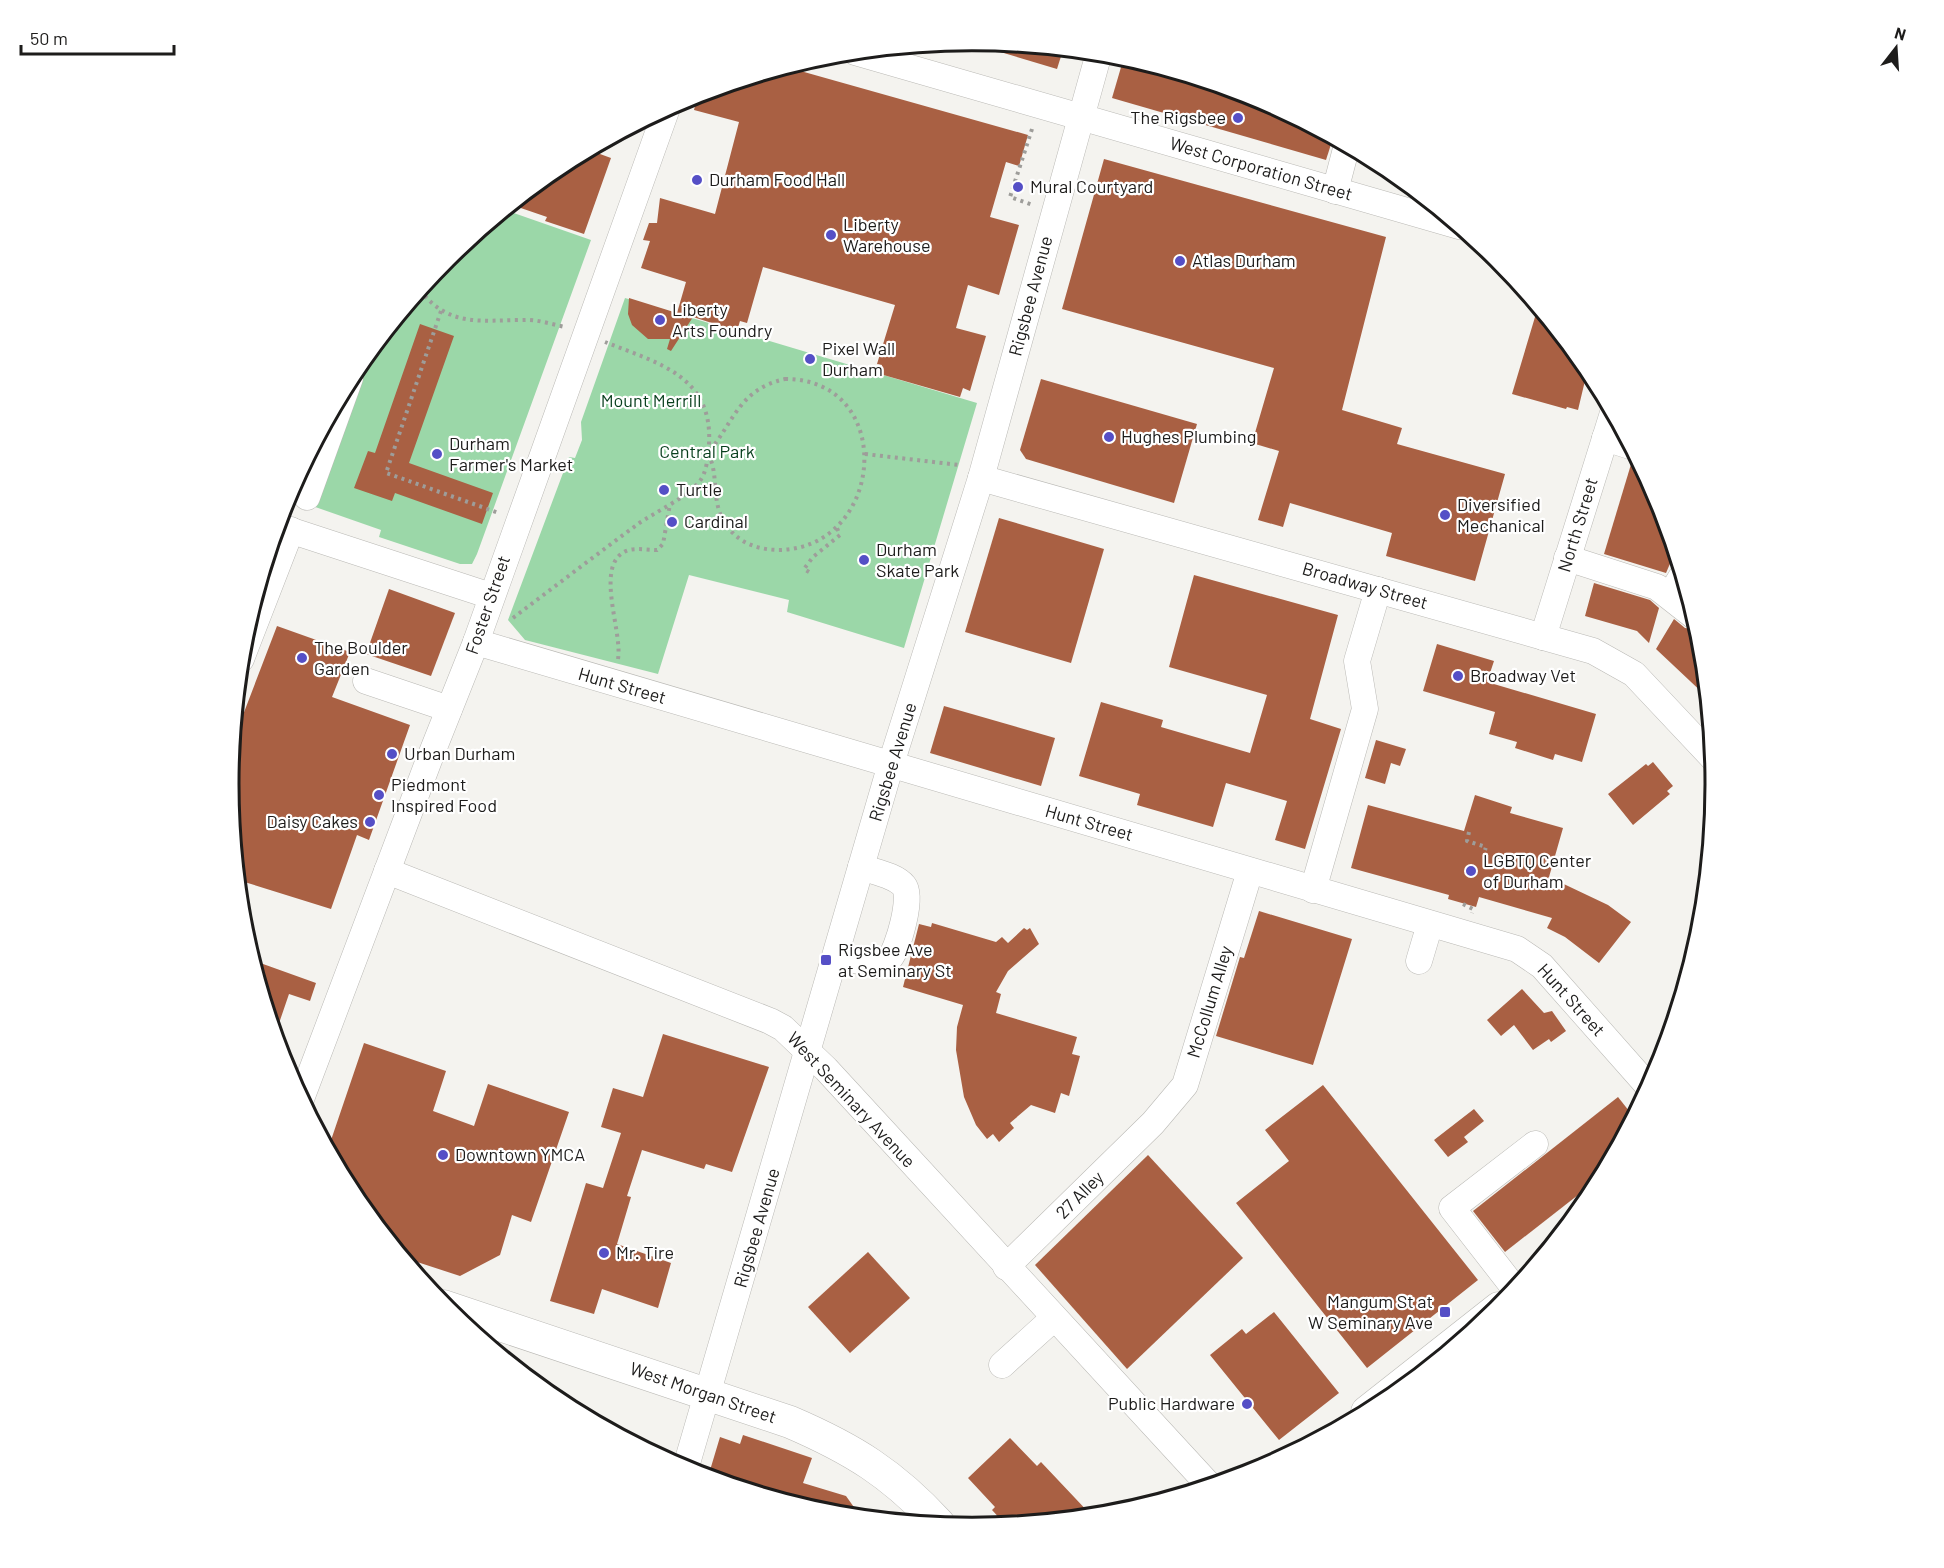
<svg xmlns="http://www.w3.org/2000/svg" width="1944" height="1568" viewBox="0 0 1944 1568" font-family="Barlow,sans-serif">
<style>
.green{fill:#9bd7a8}
.building{fill:#a96043}
.lines{fill:none;stroke-linecap:round;stroke-linejoin:round}
.minor-casing{stroke:#bab9b5;stroke-width:27}
.major-casing{stroke:#bab9b5;stroke-width:33}
.path{stroke:#9e9d9a;stroke-width:4;stroke-dasharray:3 4.5;stroke-linecap:butt}
.minor{stroke:#fff;stroke-width:26}
.major{stroke:#fff;stroke-width:32}
.poi-dot{fill:#554fc6;stroke:#fff;stroke-width:2}
.labels{text-anchor:middle;stroke-width:4.5;stroke-linejoin:round;paint-order:stroke}
.poi-label{font-size:18px;fill:#1d1c1b;stroke:#fff;text-anchor:start}
.street-label{font-size:18px;fill:#1d1c1b;stroke:#fff}
.park-label{font-size:18px;fill:#083f1d;stroke:#fff}
.rim{fill:none;stroke:#1d1c1b;stroke-width:3}
</style>
<rect width="100%" height="100%" fill="#f4f3ef"/>
<g class="green">
<path d="M505 210 591 240 477 554 472 564H460L379 537 381 530 301 502 354 371 447 258Z"/>
<path d="M625 298 977 403 904 648 787 612 789 600 689 575 658 674 525 640 508 620 569 457 575 458 582 440 581 422Z"/>
</g>
<g class="building">
<path d="M999 43 1037 47 1063 50 1057 69 997 51Z"/>
<path d="M1124 57 1257 97 1333 138 1326 160 1112 98Z"/>
<path d="M799 63 797 70 1028 135 1019 166 1006 162 990 217 1019 225 999 295 968 285 956 328 986 336 970 391 963 388 960 397 880 374 882 365 877 364 895 305 763 267 747 323 740 321 737 331 693 317 671 351 667 349 670 339H648L632 325 628 314 629 298 677 313 686 282 641 268 650 241 643 240 649 223H657L660 198 715 214 739 122 694 110 698 94Z"/>
<path d="M589 150 611 158 584 234 545 221 547 217 512 205 559 166Z"/>
<path d="M1104 159 1386 237 1342 410 1402 428 1397 444 1505 474 1475 581 1386 556 1392 533 1290 503 1283 527 1258 520 1279 451 1252 443 1274 368 1062 309Z"/>
<path d="M1538 307 1588 368 1578 410 1567 407 1566 409 1512 394Z"/>
<path d="M420 324 454 336 409 463 493 493 482 524 395 493 392 501 354 488 368 451 375 453Z"/>
<path d="M1041 379 1197 424 1174 503 1026 459 1020 450Z"/>
<path d="M1637 459 1659 500 1675 552 1666 573 1604 554 1632 461Z"/>
<path d="M999 518 1104 549 1071 663 965 632Z"/>
<path d="M1194 575 1338 615 1310 719 1341 729 1305 849 1275 840 1287 801 1226 783 1213 827 1137 805 1140 794 1079 776 1101 702 1163 720 1161 727 1250 753 1267 695 1169 667Z"/>
<path d="M1594 583 1650 600 1659 608 1649 643 1637 631 1585 616Z"/>
<path d="M389 589 455 613 431 676 366 654Z"/>
<path d="M1674 619 1685 628 1698 630 1707 697 1656 649Z"/>
<path d="M277 626 350 652 332 697 410 725 369 840 357 835 331 909 238 880 229 784 233 741Z"/>
<path d="M1437 644 1494 661 1487 682 1596 714 1582 762 1555 754 1553 760 1515 748 1517 742 1489 734 1495 712 1423 691Z"/>
<path d="M944 706 1055 738 1041 786 930 753Z"/>
<path d="M1376 740 1406 749 1400 766 1391 763 1385 784 1365 778Z"/>
<path d="M1653 762 1673 786 1667 791 1670 794 1633 825 1608 794 1646 764 1648 766Z"/>
<path d="M1475 795 1512 807 1510 813 1563 828 1549 877 1608 905 1631 922 1599 963 1565 937 1547 928 1552 918 1479 897 1476 907 1448 899 1449 895 1351 868 1368 805 1464 831Z"/>
<path d="M1259 911 1352 939 1313 1065 1216 1036 1240 957 1244 958Z"/>
<path d="M932 923 996 942 1002 937 1008 943 1024 928 1027 930 1030 928 1039 944 1008 971 996 992 1001 994 996 1013 1077 1037 1072 1054 1080 1056 1069 1096 1061 1093 1055 1113 1031 1105 1010 1123 1014 1128 999 1142 993 1134 987 1139 976 1125 964 1097 956 1050 957 1027 963 1005 903 987 919 924 931 927Z"/>
<path d="M252 960 316 983 310 1001 289 994 275 1035Z"/>
<path d="M1522 989 1544 1013 1552 1011 1566 1031 1551 1042 1549 1039 1533 1050 1514 1025 1501 1036 1487 1020Z"/>
<path d="M663 1034 769 1067 732 1172 706 1164 704 1169 642 1150 627 1196 631 1197 617 1244 671 1263 658 1308 602 1289 594 1314 550 1301 586 1183 603 1188 621 1133 601 1127 613 1088 643 1097Z"/>
<path d="M364 1043 446 1071 433 1111 474 1126 488 1084 569 1112 531 1222 512 1215 500 1255 460 1276 408 1259 392 1231 378 1226 354 1197 328 1149Z"/>
<path d="M1323 1085 1478 1280 1367 1368 1236 1203 1289 1161 1265 1130Z"/>
<path d="M1618 1097 1633 1116 1601 1177 1505 1252 1473 1211Z"/>
<path d="M1474 1109 1484 1121 1464 1137 1468 1142 1448 1157 1434 1140Z"/>
<path d="M1148 1155 1243 1258 1127 1369 1035 1265Z"/>
<path d="M868 1252 910 1298 850 1353 808 1307Z"/>
<path d="M1274 1312 1339 1393 1279 1440 1210 1355 1242 1329 1246 1334Z"/>
<path d="M743 1435 812 1458 803 1483 846 1496 861 1517 827 1513 708 1477 720 1437 740 1444Z"/>
<path d="M1010 1438 1037 1466 1041 1462 1092 1516 1005 1524 992 1510 995 1507 968 1478Z"/>
</g>
<g class="lines">
<defs>
<g id="minor">
<path d="M855 52 1459 226"/>
<path d="M1335 191 1347 145"/>
<path d="M1605 438 1630 446"/>
<path d="M981 478 1593 651 1634 674 1713 758"/>
<path d="M307 497 350 378"/>
<path d="M277 526 491 596"/>
<path d="M1567 558 1657 587 1694 616"/>
<path d="M1670 596 1682 576"/>
<path d="M1543 637 1613 413"/>
<path d="M476 642 1517 949 1542 966 1649 1087"/>
<path d="M241 659 291 530"/>
<path d="M366 681 449 709"/>
<path d="M387 871 770 1021 783 1028 826 1069 1209 1485"/>
<path d="M1313 890 1365 709 1357 661 1378 590"/>
<path d="M836 956 878 965C882 964 886 962 890 958 898 948 913 897 904 886 895 875 874 872 861 867"/>
<path d="M1419 961 1430 924"/>
<path d="M301 1099 429 760 476 642 667 108"/>
<path d="M1006 1267 1153 1123 1185 1085 1250 871"/>
<path d="M1515 1289 1452 1208 1535 1144"/>
<path d="M1002 1365 1054 1318"/>
<path d="M685 1470 891 764 981 478 1099 53"/>
</g>
<g id="major">
<path d="M443 1306 790 1422C853 1449 893 1474 939 1524"/>
<path d="M1367 1412 1499 1308"/>
</g>
</defs>
<use href="#minor" class="minor-casing"/>
<use href="#major" class="major-casing"/>
<g class="path">
<path d="M1032 129 1010 197 1033 205"/>
<path d="M420 290C449 328 482 320 523 320 536 319 551 324 565 327"/>
<path d="M441 311 386 473 499 513"/>
<path d="M785 379C897 379 886 547 780 550 761 550 743 545 730 530 708 504 721 479 708 453 734 422 739 389 785 379Z"/>
<path d="M865 454 959 465"/>
<path d="M809 572 804 569 813 557 840 535 836 526"/>
<path d="M513 618C554 587 596 555 638 524 655 512 686 498 698 483 707 474 708 456 709 444 713 376 658 363 605 342"/>
<path d="M618 659C623 631 592 561 629 550 638 548 648 550 657 550L663 544 670 504"/>
<path d="M1469 832 1467 841 1486 847 1485 850"/>
<path d="M1463 904 1473 909 1472 913"/>
</g>
<use href="#minor" class="minor"/>
<use href="#major" class="major"/>
</g>
<g class="poi-dot">
<circle cx="1238" cy="118" r="6"/>
<circle cx="697" cy="180" r="6"/>
<circle cx="1018" cy="187" r="6"/>
<circle cx="831" cy="235" r="6"/>
<circle cx="1180" cy="261" r="6"/>
<circle cx="660" cy="320" r="6"/>
<circle cx="810" cy="359" r="6"/>
<circle cx="1109" cy="437" r="6"/>
<circle cx="437" cy="454" r="6"/>
<circle cx="664" cy="490" r="6"/>
<circle cx="1445" cy="515" r="6"/>
<circle cx="672" cy="522" r="6"/>
<circle cx="864" cy="560" r="6"/>
<circle cx="302" cy="658" r="6"/>
<circle cx="1458" cy="676" r="6"/>
<circle cx="392" cy="754" r="6"/>
<circle cx="379" cy="795" r="6"/>
<circle cx="370" cy="822" r="6"/>
<circle cx="1471" cy="871" r="6"/>
<rect x="820" y="954" width="12" height="12" rx="3"/>
<circle cx="443" cy="1155" r="6"/>
<circle cx="604" cy="1253" r="6"/>
<rect x="1439" y="1306" width="12" height="12" rx="3"/>
<circle cx="1247" cy="1404" r="6"/>
</g>
<g class="labels">
<g class="poi-label">
<text x="1226" y="124" text-anchor="end">The Rigsbee</text>
<text x="709" y="186">Durham Food Hall</text>
<text x="1030" y="193">Mural Courtyard</text>
<text x="843" y="231">Liberty<tspan x="843" dy="21">Warehouse</tspan></text>
<text x="1192" y="267">Atlas Durham</text>
<text x="672" y="316">Liberty<tspan x="672" dy="21">Arts Foundry</tspan></text>
<text x="822" y="355">Pixel Wall<tspan x="822" dy="21">Durham</tspan></text>
<text x="1121" y="443">Hughes Plumbing</text>
<text x="449" y="450">Durham<tspan x="449" dy="21">Farmer's Market</tspan></text>
<text x="676" y="496">Turtle</text>
<text x="1457" y="511">Diversified<tspan x="1457" dy="21">Mechanical</tspan></text>
<text x="684" y="528">Cardinal</text>
<text x="876" y="556">Durham<tspan x="876" dy="21">Skate Park</tspan></text>
<text x="314" y="654">The Boulder<tspan x="314" dy="21">Garden</tspan></text>
<text x="1470" y="682">Broadway Vet</text>
<text x="404" y="760">Urban Durham</text>
<text x="391" y="791">Piedmont<tspan x="391" dy="21">Inspired Food</tspan></text>
<text x="358" y="828" text-anchor="end">Daisy Cakes</text>
<text x="1483" y="867">LGBTQ Center<tspan x="1483" dy="21">of Durham</tspan></text>
<text x="838" y="956">Rigsbee Ave<tspan x="838" dy="21">at Seminary St</tspan></text>
<text x="455" y="1161">Downtown YMCA</text>
<text x="616" y="1259">Mr. Tire</text>
<text x="1433" y="1308" text-anchor="end">Mangum St at<tspan x="1433" dy="21">W Seminary Ave</tspan></text>
<text x="1235" y="1410" text-anchor="end">Public Hardware</text>
</g>
<g class="street-label">
<text transform="translate(1261 169) rotate(16)" y="6">West Corporation Street</text>
<text transform="translate(1031 296) rotate(-75)" y="6">Rigsbee Avenue</text>
<text transform="translate(1578 525) rotate(-73)" y="6">North Street</text>
<text transform="translate(1365 586) rotate(16)" y="6">Broadway Street</text>
<text transform="translate(488 605) rotate(-71)" y="6">Foster Street</text>
<text transform="translate(622 686) rotate(16)" y="6">Hunt Street</text>
<text transform="translate(893 762) rotate(-73)" y="6">Rigsbee Avenue</text>
<text transform="translate(1089 823) rotate(16)" y="6">Hunt Street</text>
<text transform="translate(1571 1000) rotate(48)" y="6">Hunt Street</text>
<text transform="translate(1210 1002) rotate(-73)" y="6">McCollum Alley</text>
<text transform="translate(851 1100) rotate(47)" y="6">West Seminary Avenue</text>
<text transform="translate(1080 1195) rotate(-45)" y="6">27 Alley</text>
<text transform="translate(757 1228) rotate(-74)" y="6">Rigsbee Avenue</text>
<text transform="translate(703 1393) rotate(19)" y="6">West Morgan Street</text>
</g>
<g class="park-label">
<text x="651" y="407">Mount Merrill</text>
<text x="707" y="458">Central Park</text>
</g>
</g>
<path d="M0 0H1944V1568H0ZM239 784a733 733 0 1 1 1466 0a733 733 0 1 1-1466 0Z" fill="#fff" fill-rule="evenodd"/>
<path class="rim" d="M239 784a733 733 0 1 1 1466 0a733 733 0 1 1-1466 0Z"/>
<g transform="translate(1896 48) rotate(17)" stroke="#ffffff" stroke-width="4.5" paint-order="stroke">
<path d="M0-4.5L10 22L0 15L-10 22Z" fill="#1d1c1b"/>
<text y="-9" font-size="16" font-weight="bold" text-anchor="middle" fill="#1d1c1b">N</text>
</g>
<path d="M21 45v9h153v-9" fill="none" stroke="#1d1c1b" stroke-width="3"/>
<text x="30" y="45" font-size="18" fill="#1d1c1b" stroke="#ffffff" stroke-width="4.5" paint-order="stroke">50 m</text>
</svg>
